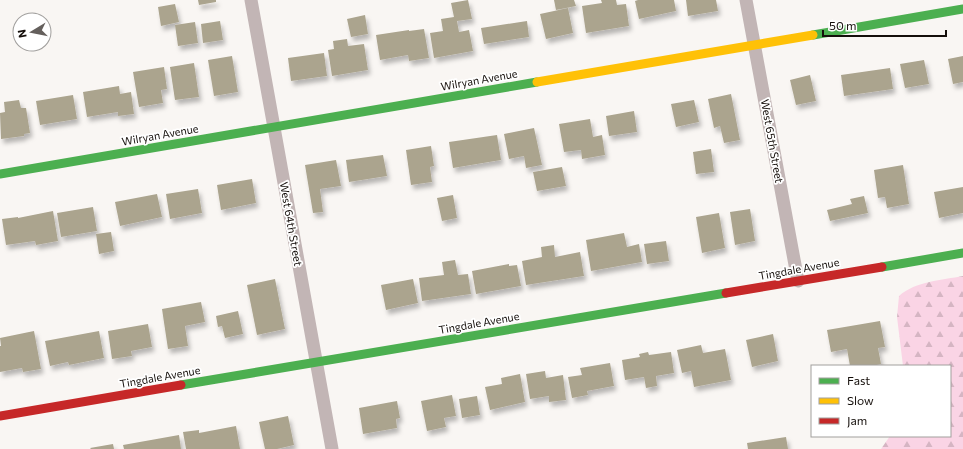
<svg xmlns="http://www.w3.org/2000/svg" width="963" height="449" viewBox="0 0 963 449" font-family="Commissioner,sans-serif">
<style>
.forest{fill:url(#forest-firs)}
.building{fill:#aba48e;filter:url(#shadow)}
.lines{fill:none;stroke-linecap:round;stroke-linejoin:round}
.street{stroke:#c2b5b5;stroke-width:13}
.fast{stroke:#4caf50;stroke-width:9}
.slow{stroke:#ffc107;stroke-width:9}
.jam{stroke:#c62828;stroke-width:9}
.labels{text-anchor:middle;stroke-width:3.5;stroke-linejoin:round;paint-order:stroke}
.street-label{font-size:11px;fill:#140e0a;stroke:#fff}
</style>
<defs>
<pattern id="forest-firs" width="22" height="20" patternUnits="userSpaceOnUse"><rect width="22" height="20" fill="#fad4e5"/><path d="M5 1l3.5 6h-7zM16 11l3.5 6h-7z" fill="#d5b5c3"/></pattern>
<filter id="shadow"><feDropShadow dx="2.5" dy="4.5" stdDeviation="2" flood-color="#0004"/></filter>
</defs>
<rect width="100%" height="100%" fill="#f9f6f3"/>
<path class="forest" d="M963 276V449H881L890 436H950V366H903L897 317 899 296C916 281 942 280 963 276Z"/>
<g class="building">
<path d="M198 0H216V2L199 5Z"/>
<path d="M468 0 472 19 457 21 459 32 469 30 473 51 434 58 430 33 443 31 441 19 454 17 451 3Z"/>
<path d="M554 0H574L576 6 556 10Z"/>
<path d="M601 0H616L617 5 626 4 629 26 586 33 582 6 602 3Z"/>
<path d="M638 0H674L676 11 639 19 635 1Z"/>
<path d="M686 0H716L718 11 688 16Z"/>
<path d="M175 4 179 22 161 26 158 7Z"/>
<path d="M568 8 573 33 546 39 540 14Z"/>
<path d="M365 15 368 34 351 37 347 19Z"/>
<path d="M220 21 223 40 203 43 201 24Z"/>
<path d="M527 21 529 37 484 44 481 28Z"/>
<path d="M195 22 198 43 178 46 175 25Z"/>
<path d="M424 29 429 58 409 61 408 55 380 60 376 35 409 30V31Z"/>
<path d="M347 39 348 46 364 44 368 70 332 76 328 50 334 49 333 41Z"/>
<path d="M324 53 327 76 291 81 288 58Z"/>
<path d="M232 56 238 92 214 96 208 60Z"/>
<path d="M963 56V82L953 84 948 59Z"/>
<path d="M924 60 929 84 905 88 900 64Z"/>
<path d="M194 63 199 97 175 100 170 67Z"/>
<path d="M164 67 167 89 161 90 163 103 139 107 133 72Z"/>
<path d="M890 68 893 89 844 96 841 75Z"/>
<path d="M810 75 816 101 796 105 790 80Z"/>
<path d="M119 86 120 94 131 92 134 114 118 116V112L87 117 83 92Z"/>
<path d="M731 94 740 140 724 143 720 126 714 128 708 99Z"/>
<path d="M73 95 77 119 40 125 36 101Z"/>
<path d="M19 100 21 108H26L30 133 24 134V136L1 139 0 113 5 112 4 102Z"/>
<path d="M694 100 699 122 676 127 671 104Z"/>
<path d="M634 111 637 132 609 136 606 116Z"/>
<path d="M590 119 593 137 602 135 605 155 582 159 581 150 564 152 559 124Z"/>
<path d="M534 128 542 165 526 168 524 156 509 159 504 134Z"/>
<path d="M497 135 501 160 453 168 449 142Z"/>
<path d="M431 146 434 166 430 167 432 182 411 185 406 150Z"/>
<path d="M711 149 714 172 696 174 693 152Z"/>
<path d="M383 155 387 176 349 182 346 160Z"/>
<path d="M336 160 341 186 320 189 323 212 313 213 305 165Z"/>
<path d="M903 165 909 204 887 208 885 197 878 198 874 170Z"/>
<path d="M562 167 566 186 537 191 533 172Z"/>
<path d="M252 179 256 203 221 210 217 185Z"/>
<path d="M963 187V213L939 218 934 192Z"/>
<path d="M198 189 202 213 170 219 166 194Z"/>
<path d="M157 194 162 217 120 226 115 202Z"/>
<path d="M453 195 457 218 442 221 437 198Z"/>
<path d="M864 196 868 213 830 221 827 210 852 204 850 199Z"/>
<path d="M93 207 97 231 61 237 57 213Z"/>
<path d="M750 209 755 241 735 245 730 212Z"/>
<path d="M53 211 58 241 36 245 35 241 6 245 2 219 18 217V218Z"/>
<path d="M719 213 725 248 702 253 696 217Z"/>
<path d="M111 232 114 251 99 254 96 234Z"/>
<path d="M624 233 627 247 639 244 642 262 591 271 586 240Z"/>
<path d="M666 241 669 261 647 264 644 244Z"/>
<path d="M554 245 555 257 580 252 584 276 526 285 522 261 542 257 541 247Z"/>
<path d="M455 260 458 275 468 274 471 294 422 301 419 278 444 275 442 262Z"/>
<path d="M509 264V266L517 265 521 286 476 294 472 271Z"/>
<path d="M275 279 285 329 257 335 247 285Z"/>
<path d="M413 279 418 303 386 310 381 285Z"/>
<path d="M201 302 205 322 185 326 188 346 168 349 162 309Z"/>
<path d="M238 311 243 334 225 338 222 326 218 327 216 316Z"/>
<path d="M880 321 885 347 878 348 881 364 872 366H850L847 349 831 352 827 330Z"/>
<path d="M148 324 152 347 131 351 132 356 112 359 108 331Z"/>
<path d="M34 331 41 369 23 372 22 368 0 372V346H1L0 338Z"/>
<path d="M99 331 104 358 69 365 68 362 50 366 45 341Z"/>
<path d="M773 334 778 361 752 367 746 340Z"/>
<path d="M701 345 703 353 725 349 731 380 694 387 691 371 682 373 677 350Z"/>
<path d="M648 352 649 355 671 352 674 373 656 376 657 386 646 388 644 377 625 380 622 360 640 357 639 354Z"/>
<path d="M610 363 614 386 587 391 588 395 572 398 568 377 582 375 580 368Z"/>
<path d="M545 371 546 378 563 375 566 400 549 402V396L530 399 526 374Z"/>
<path d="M520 374 525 402 490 410 485 387 502 384 501 378Z"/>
<path d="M452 395 456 416 444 418 446 427 427 431 421 401Z"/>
<path d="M477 396 480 415 462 418 459 399Z"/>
<path d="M397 401 400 418 396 419 397 428 363 434 359 408Z"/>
<path d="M288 416 294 445 277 449H265L259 422Z"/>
<path d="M236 426 240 449H186L183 432 199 430V433Z"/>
<path d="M179 435 181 449H124L123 445Z"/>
<path d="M786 437 788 449H748L747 443Z"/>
<path d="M113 444 114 449H91L90 448Z"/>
</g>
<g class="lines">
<g class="street">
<path d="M251 0 332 449"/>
<path d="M746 0 798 281"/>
</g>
<g class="fast">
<path d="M813 35 963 9"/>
<path d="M0 174 537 82"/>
<path d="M882 267 963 253"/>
<path d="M181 385 726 293"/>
</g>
<path class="slow" d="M537 82 813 35"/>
<g class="jam">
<path d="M726 293 882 267"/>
<path d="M0 416 181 385"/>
</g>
</g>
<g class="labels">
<g class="street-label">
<text transform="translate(479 80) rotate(-10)" y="4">Wilryan Avenue</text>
<text transform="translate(160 135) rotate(-10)" y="4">Wilryan Avenue</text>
<text transform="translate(772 141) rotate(80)" y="4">West 65th Street</text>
<text transform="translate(291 224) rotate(80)" y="4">West 64th Street</text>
<text transform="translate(799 269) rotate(-10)" y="4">Tingdale Avenue</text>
<text transform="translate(479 323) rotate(-10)" y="4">Tingdale Avenue</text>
<text transform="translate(160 377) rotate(-10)" y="4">Tingdale Avenue</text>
</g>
</g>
<rect x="811" y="365" width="140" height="72" fill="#ffffff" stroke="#a19f9d"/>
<rect x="819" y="378" width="20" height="6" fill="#4caf50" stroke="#a19f9d"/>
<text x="847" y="385" font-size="12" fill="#140e0a">Fast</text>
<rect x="819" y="398" width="20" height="6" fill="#ffc107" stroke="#a19f9d"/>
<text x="847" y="405" font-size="12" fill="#140e0a">Slow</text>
<rect x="819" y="418" width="20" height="6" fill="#c62828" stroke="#a19f9d"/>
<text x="847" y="425" font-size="12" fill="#140e0a">Jam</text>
<g transform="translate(32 32) rotate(260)"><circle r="19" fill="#ffffff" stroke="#a19f9d"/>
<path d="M0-3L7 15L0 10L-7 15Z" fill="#645f5c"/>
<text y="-6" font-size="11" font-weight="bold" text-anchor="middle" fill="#140e0a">N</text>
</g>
<path d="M823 30v6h123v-6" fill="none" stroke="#140e0a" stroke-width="2"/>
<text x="829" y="30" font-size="12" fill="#140e0a" stroke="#ffffff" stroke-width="3" paint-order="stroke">50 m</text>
</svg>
